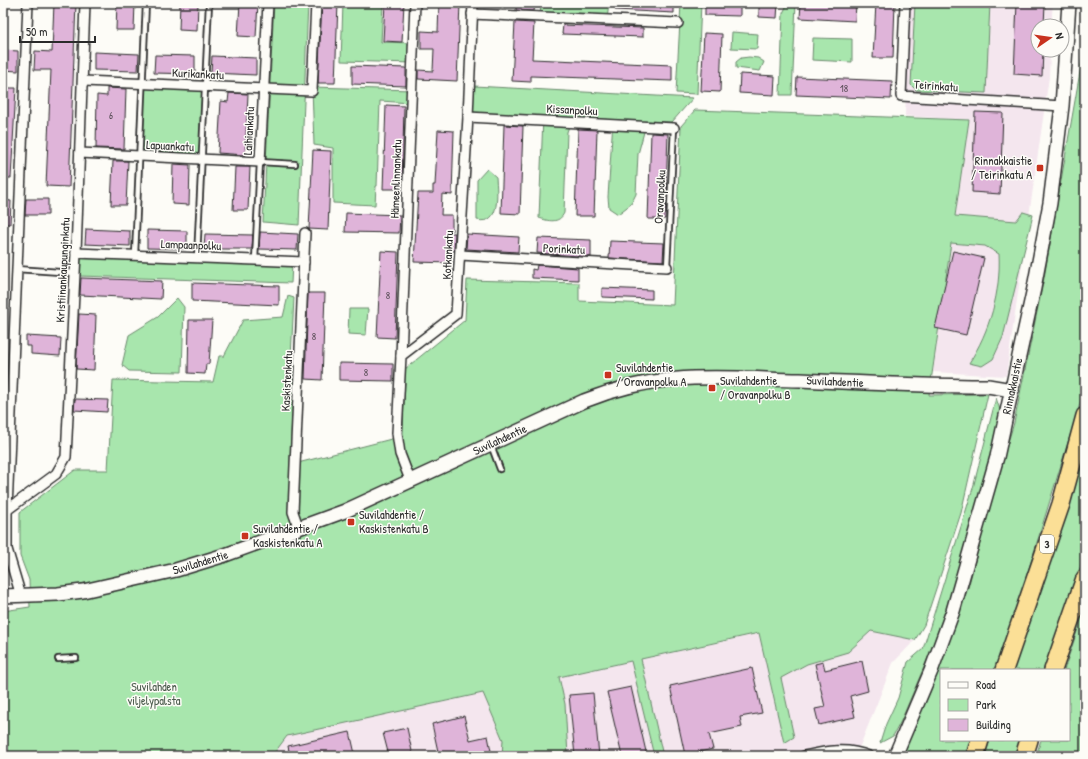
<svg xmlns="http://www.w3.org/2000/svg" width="1088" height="759" viewBox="0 0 1088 759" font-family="'Patrick Hand',sans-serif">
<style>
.built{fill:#f4e6ee}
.green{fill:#a8e6ad;stroke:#6a886c}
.building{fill:#dfb4d9;stroke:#2b2b2b}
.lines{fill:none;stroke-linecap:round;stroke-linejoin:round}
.lane-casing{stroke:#2b2b2b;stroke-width:8}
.street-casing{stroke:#2b2b2b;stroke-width:12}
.secondary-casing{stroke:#2b2b2b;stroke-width:16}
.highway-casing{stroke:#2b2b2b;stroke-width:20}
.lane{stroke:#fdfcf7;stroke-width:4.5}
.street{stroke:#fdfcf7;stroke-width:9}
.secondary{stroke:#fdfcf7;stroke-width:13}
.highway{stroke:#fbdf96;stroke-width:17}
.poi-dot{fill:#c8321e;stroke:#fdfcf7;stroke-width:1.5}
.labels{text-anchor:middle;stroke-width:3;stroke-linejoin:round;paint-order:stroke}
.number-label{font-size:10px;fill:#584d56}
.shield{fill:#fdfcf7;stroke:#6a6a68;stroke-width:1}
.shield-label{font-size:11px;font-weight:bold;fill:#2b2b2b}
.street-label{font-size:12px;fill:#2b2b2b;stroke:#fdfcf7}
.poi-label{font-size:12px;fill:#2b2b2b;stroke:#fdfcf7;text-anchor:start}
.park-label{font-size:12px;fill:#4a5a4c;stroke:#fdfcf7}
</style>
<rect width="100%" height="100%" fill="#fdfcf7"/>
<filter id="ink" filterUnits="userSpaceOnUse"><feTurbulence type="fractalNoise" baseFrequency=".025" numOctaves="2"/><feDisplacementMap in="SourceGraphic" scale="8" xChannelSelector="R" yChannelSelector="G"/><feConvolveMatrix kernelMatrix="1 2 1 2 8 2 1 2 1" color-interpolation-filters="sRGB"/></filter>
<g filter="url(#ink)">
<g class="built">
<path d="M910 3H1053L1051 26H1038V50H1050L1049 77 1006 376 933 372 969 120 905 116Z"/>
<path d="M785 628 871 631 915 640 893 663 856 756H272L287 736Z"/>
</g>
<g class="green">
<path d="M274 3H308L299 225 263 222Z"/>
<path d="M343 3H383L381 42 414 43 413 63 341 61Z"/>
<path d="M541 3H609L607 20 540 17Z"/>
<path d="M681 3H701L697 94 676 93Z"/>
<path d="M788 3H796L792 95H780L783 13Z"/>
<path d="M915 3H990L986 93 916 90 911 85Z"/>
<path d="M1085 30V385L1083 394 1021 594 995 670H941V740H971L965 756H902L930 692 968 588 997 477 1014 423 1044 278 1084 49Z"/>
<path d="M732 32 758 34 757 49 731 48Z"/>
<path d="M813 38 852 39V62L812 60Z"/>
<path d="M749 57 758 58 764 62 760 71 736 68V62L741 58Z"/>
<path d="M142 84 205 86 202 159 139 156Z"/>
<path d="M474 86 693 98 672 122 647 121 638 154 636 194 631 204 618 214 609 208 608 197 613 120 572 118 567 132 564 213C559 224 548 221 539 218L543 117 473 115Z"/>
<path d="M312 87 412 90 411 103 380 101 377 186H376L375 205 333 203V148L314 145Z"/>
<path d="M695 110 969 120 955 216 1016 221 1023 212 1033 215 1003 337 993 359 982 366 969 363C990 331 1001 291 999 254L985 246 951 243 929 395 988 394 961 513 924 625 915 640 871 631 848 652 807 664 781 678 794 737 784 743 759 633 641 659 663 756H654L631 661 559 677 565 704 568 756H502L503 740 483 693 287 736 272 756H3V611L30 607 29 580 20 556V512L75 470H108L113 380 213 382 219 356H224L243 320 283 317 288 296 294 298 291 358H294L290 465 403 436 405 369 465 320 467 280 579 283V301L673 305 681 126Z"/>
<path d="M487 169 496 177C497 192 501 226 477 220V180Z"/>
<path d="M81 257 292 264 291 283 80 276Z"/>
<path d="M177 298 184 307 182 372 129 371 122 365 129 335 158 317Z"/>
<path d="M349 309H368L366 335 348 334Z"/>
<path d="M996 398 1001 413 990 461 960 570 930 653 901 721 893 736 880 743 886 724 898 698 908 662 923 649 973 488Z"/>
<path d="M1085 455V553L1045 670H1013Z"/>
<path d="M1085 608V756H1036L1041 740H1069V670H1064Z"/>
<path d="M990 740H1021L1015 756H985Z"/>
</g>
<g class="building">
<path d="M54 3H76L69 187 46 186 51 70H34L35 51 52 52Z"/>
<path d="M117 3H135L134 30H116Z"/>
<path d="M180 3H198L197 31 179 30Z"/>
<path d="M240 3H258L256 37 238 36Z"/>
<path d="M322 3H338L335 83H318Z"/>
<path d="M385 3H404L402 42 383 41Z"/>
<path d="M439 3H460L457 81 418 79V70L433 71 434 49H421V31L438 32Z"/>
<path d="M516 3H535L534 11 516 10Z"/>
<path d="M616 3H674V13L615 10Z"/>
<path d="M705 3H740V16L705 15Z"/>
<path d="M759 3H778L777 18 759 17Z"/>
<path d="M801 3H856L855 21 800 18Z"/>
<path d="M876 3 895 4 893 58H873Z"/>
<path d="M1017 3H1045L1044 26H1038V50H1043L1042 76 1014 74Z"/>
<path d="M515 22 534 23 532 59 672 65V81L531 76V82L512 81Z"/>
<path d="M563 25 643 28V37L562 34Z"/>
<path d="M704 33 722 34 720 92 701 91Z"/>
<path d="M3 50 18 51V71L3 70Z"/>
<path d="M94 52 139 54 138 71 94 70Z"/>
<path d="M155 55 195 56V74L154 73Z"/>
<path d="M212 56 256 58V75L211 73Z"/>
<path d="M352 66 406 68V86L352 84Z"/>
<path d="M740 74 775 76 774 95 739 93Z"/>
<path d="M797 77 892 81 891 99 796 95Z"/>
<path d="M3 88H16L11 178H3Z"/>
<path d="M107 88 126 89 124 149 96 148 97 95 107 96Z"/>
<path d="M229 93 248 94 245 155 218 153 221 101 228 102Z"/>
<path d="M386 105 404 106 402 189H383Z"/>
<path d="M975 112 1003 113 1000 194 972 192Z"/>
<path d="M504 125 523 126 520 214 501 213Z"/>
<path d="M578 129 597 130 594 216H575Z"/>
<path d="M438 130 454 131 452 195 442 194 441 215H452V233H455L454 251H451V263L414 262 418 193H433V185H435Z"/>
<path d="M651 133 668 134 665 219H648Z"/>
<path d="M313 150 331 151 328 230 309 229Z"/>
<path d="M113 161H128L126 205H111Z"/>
<path d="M173 164 190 165 189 205 172 204Z"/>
<path d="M235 167H250L248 210H233Z"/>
<path d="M26 199H48V215H25Z"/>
<path d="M3 200 11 201 10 224H3Z"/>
<path d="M346 213 400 215 399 233 345 232Z"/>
<path d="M86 229 130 231V246L85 244Z"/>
<path d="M147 230 187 231V249L147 248Z"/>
<path d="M260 232 298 234 297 250 259 249Z"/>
<path d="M205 234 253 235 252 249H204Z"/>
<path d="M467 234 519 237 518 252 466 249Z"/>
<path d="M538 238 591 240V257L537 253Z"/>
<path d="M610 241 664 243 663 261 609 258Z"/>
<path d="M381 251 398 252 395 338 377 337Z"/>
<path d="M953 251 984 258 966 335 935 328Z"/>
<path d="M537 265 578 268V280L532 278V269L536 270Z"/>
<path d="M81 278 162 281 161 299 80 295Z"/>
<path d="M192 283 279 286V305L192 301Z"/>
<path d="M602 288 652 290V299L602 297Z"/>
<path d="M308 293H325L322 380 305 379Z"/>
<path d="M79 314 96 315 94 370 76 369Z"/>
<path d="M189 320H212L209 364H206L205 374 188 373Z"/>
<path d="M26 336 61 338 60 356 31 354V346H26Z"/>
<path d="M339 363 393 364V381L339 380Z"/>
<path d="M75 399 108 400 107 412 74 410Z"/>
<path d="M862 661 868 691 850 696 855 717 819 725 815 709 825 707 815 664 823 662 825 670Z"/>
<path d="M752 668 762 713 740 717 742 727 709 734 713 749 685 755 670 686Z"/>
<path d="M631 687 647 756H622L607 692Z"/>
<path d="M593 693 599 756H575L569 695Z"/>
<path d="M464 716 470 740 488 736 492 756H439L432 724Z"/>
<path d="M407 728 413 756H389L383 733Z"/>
<path d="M350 732 355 754 346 756H290L288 746Z"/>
</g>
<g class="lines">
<defs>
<g id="lane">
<path d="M135 255 146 3"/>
<path d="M197 258 209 3"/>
<path d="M255 260 260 162 295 164"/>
<path d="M667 267 674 128"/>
<path d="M16 269 75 273"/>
<path d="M491 445 500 469"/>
<path d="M58 659 76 658"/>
</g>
<g id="street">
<path d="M905 3 901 96 1062 106"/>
<path d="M472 14 678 23"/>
<path d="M84 81 312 91 316 3"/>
<path d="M468 117 674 128"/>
<path d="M80 153 260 162 268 3"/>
<path d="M76 253 304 262"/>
<path d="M460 255 667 267"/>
<path d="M401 356 415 3"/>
<path d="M410 480 400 454 397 433 401 356 456 314 468 117 473 3"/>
<path d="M7 510 56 474 66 457 76 253 85 3"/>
<path d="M299 529 293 512 305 233"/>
<path d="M21 596 7 549V510L28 3"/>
<path d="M804 756C827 751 847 747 869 756"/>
</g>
<g id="secondary">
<path id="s1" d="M3 596 58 594 83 591 176 570 225 555 345 511 584 401C661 370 720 378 800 380 862 383 925 386 988 386L1012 390"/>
<path id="s2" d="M895 756 931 671 953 611 997 457 1034 288 1050 203 1062 106 1069 3"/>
</g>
<g id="highway">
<path d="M1004 670 1061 504 1085 416"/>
<path d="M1053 670 1085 578"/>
<path d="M975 756 980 740"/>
<path d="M1024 756 1029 740"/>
</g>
</defs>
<use href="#lane" class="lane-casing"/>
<use href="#street" class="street-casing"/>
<use href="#secondary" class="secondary-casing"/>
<use href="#highway" class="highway-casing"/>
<use href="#lane" class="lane"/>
<use href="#street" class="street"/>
<use href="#secondary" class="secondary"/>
<use href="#highway" class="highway"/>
</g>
</g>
<g class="poi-dot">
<rect x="1036" y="164" width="8" height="8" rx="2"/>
<rect x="604" y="371" width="8" height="8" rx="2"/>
<rect x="708" y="384" width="8" height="8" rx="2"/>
<rect x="347" y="518" width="8" height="8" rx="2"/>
<rect x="241" y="532" width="8" height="8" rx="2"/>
</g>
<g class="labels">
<g class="number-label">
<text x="844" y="92">18</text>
<text x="111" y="119">6</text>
<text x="388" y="299">8</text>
<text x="314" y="340">8</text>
<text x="366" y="376">8</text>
</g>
<rect class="shield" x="1040" y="535" width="14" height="18" rx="3"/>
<g class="shield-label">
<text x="1047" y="548">3</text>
</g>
<g class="street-label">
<text transform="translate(198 74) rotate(3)" y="4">Kurikankatu</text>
<text transform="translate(936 86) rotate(4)" y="4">Teirinkatu</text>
<text transform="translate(572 110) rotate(3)" y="4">Kissanpolku</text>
<text transform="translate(249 131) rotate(-87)" y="4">Laihiankatu</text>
<text transform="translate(170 146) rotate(3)" y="4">Lapuankatu</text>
<text transform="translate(396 179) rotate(-88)" y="4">Hämeenlinnankatu</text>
<text transform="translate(660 197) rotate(-87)" y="4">Oravanpolku</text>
<text transform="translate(191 245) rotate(2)" y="4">Lampaanpolku</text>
<text transform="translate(564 249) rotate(3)" y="4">Porinkatu</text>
<text transform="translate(448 255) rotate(-87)" y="4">Kotkankatu</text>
<text transform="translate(63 270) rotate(-87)" y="4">Kristiinankaupunginkatu</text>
<text transform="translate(287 381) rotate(-87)" y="4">Kaskistenkatu</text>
<text dy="4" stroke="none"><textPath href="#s1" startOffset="872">Suvilahdentie</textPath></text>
<text dy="4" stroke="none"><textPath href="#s2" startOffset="389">Rinnakkaistie</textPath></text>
<text dy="4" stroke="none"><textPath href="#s1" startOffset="525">Suvilahdentie</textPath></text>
<text dy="4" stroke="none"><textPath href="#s1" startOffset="201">Suvilahdentie</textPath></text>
</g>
<g class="poi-label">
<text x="1032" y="165" text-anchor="end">Rinnakkaistie<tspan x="1032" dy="14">/ Teirinkatu A</tspan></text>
<text x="616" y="372">Suvilahdentie<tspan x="616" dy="14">/ Oravanpolku A</tspan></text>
<text x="720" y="385">Suvilahdentie<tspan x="720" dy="14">/ Oravanpolku B</tspan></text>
<text x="359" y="519">Suvilahdentie /<tspan x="359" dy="14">Kaskistenkatu B</tspan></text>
<text x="253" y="533">Suvilahdentie /<tspan x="253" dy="14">Kaskistenkatu A</tspan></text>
</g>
<g class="park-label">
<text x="154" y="691">Suvilahden<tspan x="154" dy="14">viljelypalsta</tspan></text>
</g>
</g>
<rect width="1088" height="759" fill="none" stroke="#fdfcf7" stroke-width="16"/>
<rect x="8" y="8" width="1072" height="743" fill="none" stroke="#2b2b2b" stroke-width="1.5" filter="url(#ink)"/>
<rect x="940" y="669" width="130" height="72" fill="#fdfcf7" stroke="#a9a8a5"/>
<rect x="948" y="682" width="20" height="6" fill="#fdfcf7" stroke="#a9a8a5"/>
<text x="976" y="689" font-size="12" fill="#2b2b2b">Road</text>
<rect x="948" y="699" width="20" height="12" fill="#a8e6ad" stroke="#a9a8a5"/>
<text x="976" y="709" font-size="12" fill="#2b2b2b">Park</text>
<rect x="948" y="719" width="20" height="12" fill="#dfb4d9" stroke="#a9a8a5"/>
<text x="976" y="729" font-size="12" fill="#2b2b2b">Building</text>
<g transform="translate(1050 38) rotate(77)"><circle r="19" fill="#fdfcf7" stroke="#a9a8a5"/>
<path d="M0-3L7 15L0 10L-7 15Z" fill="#c8321e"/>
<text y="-6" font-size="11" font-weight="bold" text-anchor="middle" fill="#2b2b2b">N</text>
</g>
<path d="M20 36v6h75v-6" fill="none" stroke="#2b2b2b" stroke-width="2"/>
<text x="26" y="36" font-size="12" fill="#2b2b2b" stroke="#fdfcf7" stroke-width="3" paint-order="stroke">50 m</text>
</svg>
